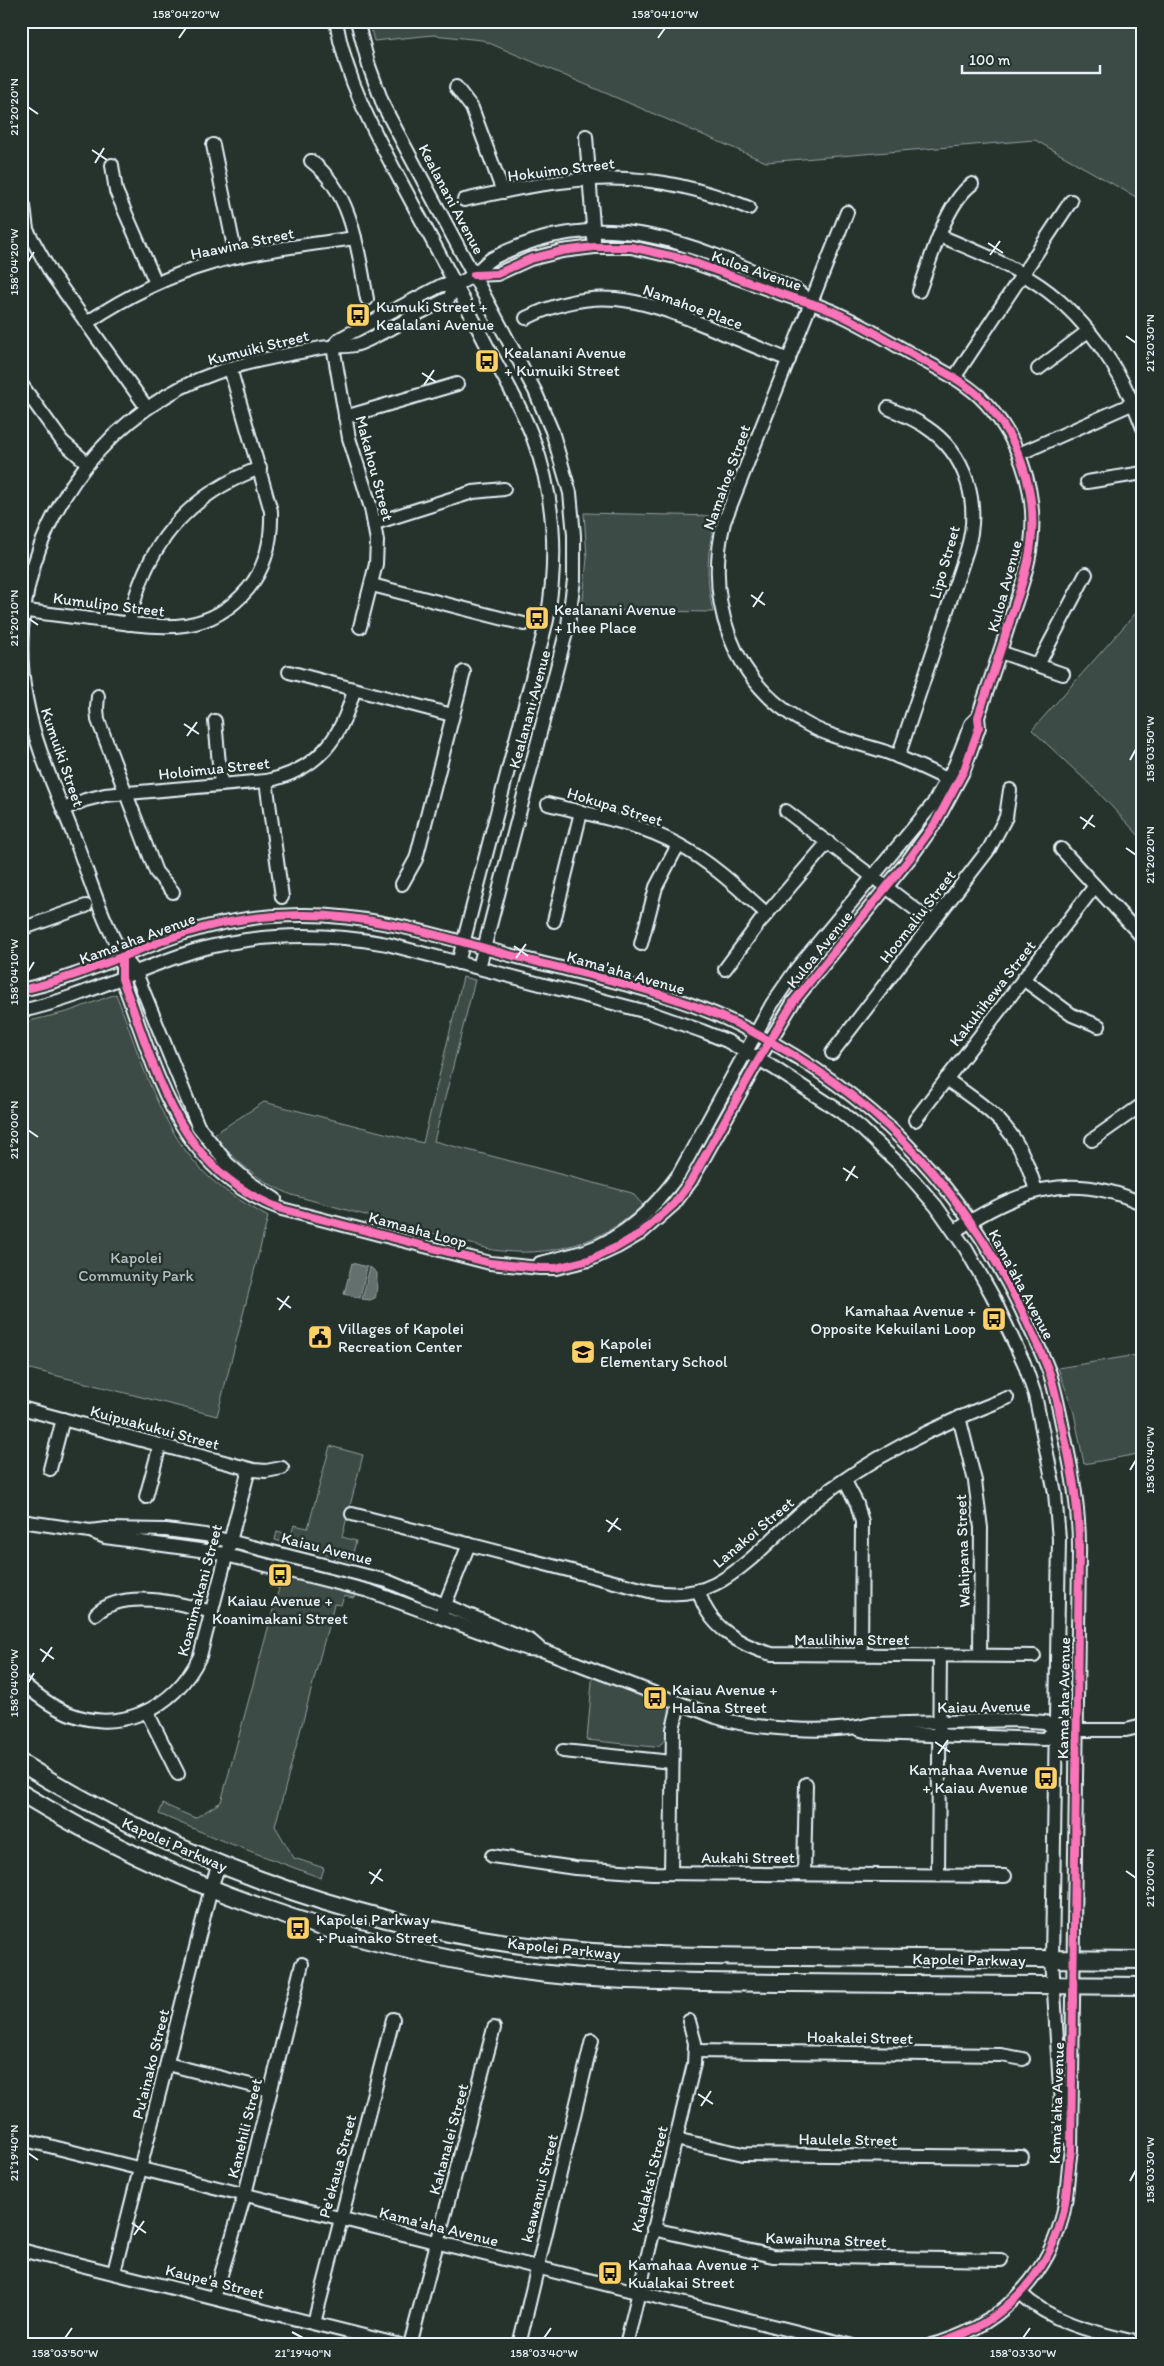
<svg xmlns="http://www.w3.org/2000/svg" width="1164" height="2366" viewBox="0 0 1164 2366" font-family="Itim,sans-serif">
<style>
.green{fill:#3e4b47;stroke:#939ea0}
.water{fill:#636f6d;stroke:#98a3a5}
.lines{fill:none;stroke-linecap:round;stroke-linejoin:round}
.minor-casing{stroke:#e8f1f8;stroke-width:16}
.major-casing{stroke:#e8f1f8;stroke-width:20}
.minor{stroke:#26332d;stroke-width:12}
.major{stroke:#26332d;stroke-width:16}
.cycleway-casing{stroke:#26332d;stroke-width:11}
.cycleway{stroke:#fb73b8;stroke-width:8}
.ticks{fill:none;stroke:#e8f1f8;stroke-width:2}
.labels{text-anchor:middle;stroke-width:5;stroke-linejoin:round;paint-order:stroke}
.street-label{font-size:16px;fill:#e8f1f8;stroke:#26332d}
.poi-label{font-size:16px;fill:#e8f1f8;stroke:#26332d;text-anchor:start}
.park-label{font-size:16px;fill:#b5bfc3;stroke:#26332d}
.neatline{fill:none;stroke:#e8f1f8;stroke-width:2}
.ticks-label{font-size:12px;text-anchor:middle;fill:#e8f1f8}
</style>
<rect width="100%" height="100%" fill="#26332d"/>
<filter id="ink" filterUnits="userSpaceOnUse"><feTurbulence type="fractalNoise" baseFrequency=".02" numOctaves="2"/><feDisplacementMap in="SourceGraphic" scale="10" xChannelSelector="R" yChannelSelector="G"/><feConvolveMatrix kernelMatrix="1 2 1 2 8 2 1 2 1" color-interpolation-filters="sRGB"/></filter>
<g filter="url(#ink)">
<g class="green">
<path d="M369 21H1143V201L1035 140 766 162 482 40 433 35 374 41Z"/>
<path d="M584 513 717 516C706 547 706 581 713 612L582 610 587 558Z"/>
<path d="M1143 605V840L1096 790 1032 730Z"/>
<path d="M463 977 475 980 434 1141 632 1193 643 1205C602 1244 549 1258 493 1250L292 1195C260 1182 235 1162 214 1134L264 1102 423 1143Z"/>
<path d="M116 994C141 1057 159 1132 211 1179 228 1194 248 1205 268 1217L217 1416 22 1367 21 1364V1023L67 1012Z"/>
<path d="M1143 1354V1453L1084 1464 1074 1413 1058 1368Z"/>
<path d="M330 1446 363 1455 342 1537 356 1541 351 1561 275 1540 277 1531 291 1535 294 1525 308 1528Z"/>
<path d="M266 1563 357 1587 354 1598 344 1596 341 1605 334 1604 275 1826 294 1858 324 1868 321 1878 218 1839 159 1814 163 1804 195 1818 221 1802 279 1588 270 1586 272 1576 263 1573Z"/>
<path d="M593 1670 669 1705C670 1719 671 1744 654 1747L587 1740Z"/>
</g>
<g class="water">
<path d="M352 1263 367 1267 360 1298 344 1294Z"/>
<path d="M370 1267 377 1273C377 1278 377 1295 375 1298L370 1300 362 1299Z"/>
</g>
<g class="lines">
<defs>
<g id="minor">
<path d="M336 21C346 80 373 130 401 182 430 236 459 291 487 346 503 376 521 406 533 438 555 497 558 559 547 620L458 963"/>
<path d="M357 21 369 66 384 107 535 391 552 431 570 493 574 535V580L568 625 479 968"/>
<path d="M456 87 472 108 503 192"/>
<path d="M586 136 594 239"/>
<path d="M213 145 236 257"/>
<path d="M311 161C353 193 358 251 367 299"/>
<path d="M112 165 116 191 156 283"/>
<path d="M464 200C572 176 644 164 749 208"/>
<path d="M24 206 27 230 51 273 147 408"/>
<path d="M847 212 724 522C705 599 731 681 803 722 828 737 858 743 886 752 910 761 932 772 955 783"/>
<path d="M940 236C971 249 1002 261 1030 279 1084 312 1122 370 1143 428"/>
<path d="M456 285C462 282 468 279 473 275 480 270 485 262 493 258 602 201 694 244 796 290L809 300"/>
<path d="M919 291C931 260 945 204 972 184"/>
<path d="M526 318C594 285 638 298 704 325 732 337 761 349 789 360"/>
<path d="M88 322C127 296 167 276 212 263 258 250 307 245 355 238"/>
<path d="M333 346 349 438 371 508 377 541 376 564 360 627"/>
<path d="M333 346 341 338 442 285H456"/>
<path d="M1038 369 1088 331"/>
<path d="M954 378 1071 201"/>
<path d="M21 384 62 441 87 463"/>
<path d="M888 408C901 414 915 419 926 427 967 454 981 504 967 550L898 757"/>
<path d="M345 417 457 384"/>
<path d="M1019 454 1143 399"/>
<path d="M1087 482 1143 473"/>
<path d="M375 523 473 492 504 489"/>
<path d="M372 585 524 624"/>
<path d="M21 610C50 614 79 618 108 621 162 628 208 636 248 589 266 567 272 539 271 511L230 368"/>
<path d="M129 624C143 548 187 495 260 468"/>
<path d="M1000 652 1063 674"/>
<path d="M1038 665 1086 574"/>
<path d="M289 672 452 715"/>
<path d="M98 696 97 708 98 720 156 872 173 892"/>
<path d="M215 721 221 785"/>
<path d="M266 781 282 897"/>
<path d="M548 804C592 815 639 823 679 845 712 863 739 889 767 914"/>
<path d="M64 809 85 800 105 795 266 781C318 770 341 739 354 690"/>
<path d="M786 811 932 922"/>
<path d="M1061 849 1143 938"/>
<path d="M402 884 416 859 464 672"/>
<path d="M554 921 581 812"/>
<path d="M21 929 86 906"/>
<path d="M641 944 656 887 678 845"/>
<path d="M122 957V979C158 1073 176 1170 282 1209L490 1263 540 1268H556L589 1260 617 1247 641 1233 674 1204 691 1181 759 1059 794 1001 910 858 936 822 964 770 979 727 978 717C989 684 1001 650 1011 617 1019 593 1028 569 1031 544 1038 490 1018 434 979 396 960 379 937 368 915 356 876 334 837 308 793 298L684 259 631 247H594L562 251 530 259 497 274 474 275"/>
<path d="M725 969 759 923 828 842"/>
<path d="M1023 979 1072 1015 1099 1026"/>
<path d="M21 990C79 978 132 950 188 932 224 921 262 915 300 915 376 914 449 939 521 958 594 977 670 991 737 1024 867 1088 959 1180 1021 1309 1031 1331 1042 1352 1050 1374 1057 1396 1061 1420 1066 1443 1074 1480 1080 1517 1079 1555L1071 2150C1067 2173 1068 2196 1062 2218 1045 2281 994 2330 931 2345"/>
<path d="M21 1011C82 998 136 969 194 951 258 933 322 932 387 944L651 1013 702 1031 727 1041 774 1068 841 1112 862 1129 901 1166 936 1206 966 1249 992 1295 1024 1363 1035 1395 1055 1493 1059 1539 1052 1959 1063 2137"/>
<path d="M832 1053 989 849 1006 817 1010 790"/>
<path d="M946 1079C997 1115 1019 1129 1036 1191"/>
<path d="M915 1120 1095 886"/>
<path d="M1092 1140 1143 1104"/>
<path d="M275 1199 250 1183 227 1163 198 1126 136 973C107 940 91 881 75 839 57 793 35 747 26 698 4 579 63 457 166 396 213 367 268 358 321 348 333 346 344 347 355 345 367 342 378 334 390 329 409 318 429 308 449 298L456 285"/>
<path d="M955 1231C1017 1190 1071 1170 1143 1204"/>
<path d="M540 1263C555 1259 570 1256 585 1251 626 1237 654 1208 679 1174L772 1004 797 968 933 804 955 765 971 724 978 717"/>
<path d="M21 1408 254 1470 266 1471 282 1468"/>
<path d="M959 1417 975 1481 981 1528 980 1655"/>
<path d="M50 1469 63 1419"/>
<path d="M845 1481 857 1504 862 1522 861 1654"/>
<path d="M146 1497 160 1445"/>
<path d="M352 1514 653 1592C674 1595 696 1594 715 1584 749 1567 781 1528 811 1504 870 1457 938 1425 1007 1398"/>
<path d="M21 1521 90 1531 106 1529 166 1530 205 1535 387 1581 531 1641 538 1647"/>
<path d="M90 1531 105 1537 214 1552 369 1591 527 1649 542 1650 716 1717C755 1730 833 1734 872 1724L1015 1720 1045 1722 1056 1730"/>
<path d="M699 1590C706 1625 740 1646 772 1654L1034 1656"/>
<path d="M442 1612 469 1544"/>
<path d="M96 1614C123 1588 180 1603 212 1612"/>
<path d="M21 1682C33 1692 45 1702 59 1709 114 1738 175 1710 200 1656L249 1469"/>
<path d="M147 1712 178 1774"/>
<path d="M858 1729 872 1733 1045 1739 1056 1730"/>
<path d="M1056 1730H1126L1143 1726"/>
<path d="M563 1751 672 1762"/>
<path d="M492 1856 575 1868 652 1873 1005 1876"/>
<path d="M671 1873 673 1729 679 1703"/>
<path d="M804 1873 806 1784"/>
<path d="M938 1874 940 1655"/>
<path d="M695 2051 1001 2055 1023 2059"/>
<path d="M167 2064 270 2090"/>
<path d="M21 2139 850 2345"/>
<path d="M675 2139 743 2154 1022 2157"/>
<path d="M653 2229 773 2256 1001 2260"/>
<path d="M21 2250 400 2345"/>
<path d="M114 2272 211 1888 219 1864"/>
<path d="M1020 2293C1054 2325 1099 2333 1143 2344"/>
<path d="M214 2298 245 2194 302 1964"/>
<path d="M314 2323 393 2019"/>
<path d="M410 2345 494 2028"/>
<path d="M519 2345 592 2040"/>
<path d="M626 2345 694 2064 695 2043 689 2021"/>
</g>
<g id="major">
<path d="M21 1763C173 1857 343 1921 521 1945 613 1957 706 1956 799 1957 914 1958 1028 1959 1143 1960"/>
<path d="M21 1793C172 1885 341 1945 516 1970 608 1983 701 1982 794 1983 910 1984 1027 1985 1143 1986"/>
</g>
</defs>
<use href="#minor" class="minor-casing"/>
<use href="#major" class="major-casing"/>
<use href="#minor" class="minor"/>
<use href="#major" class="major"/>
<defs>
<g id="cycleway">
<path d="M122 957V979C158 1073 176 1170 282 1209L490 1263 540 1268H556L589 1260 617 1247 641 1233 674 1204 691 1181 759 1059 794 1001 910 858 936 822 964 770 979 727 978 717C989 684 1001 650 1011 617 1019 593 1028 569 1031 544 1038 490 1018 434 979 396 960 379 937 368 915 356 876 334 837 308 793 298L684 259 631 247H594L562 251 530 259 497 274 474 275"/>
<path d="M21 990C79 978 132 950 188 932 224 921 262 915 300 915 376 914 449 939 521 958 594 977 670 991 737 1024 867 1088 959 1180 1021 1309 1031 1331 1042 1352 1050 1374 1057 1396 1061 1420 1066 1443 1074 1480 1080 1517 1079 1555L1071 2150C1067 2173 1068 2196 1062 2218 1045 2281 994 2330 931 2345"/>
</g>
</defs>
<use href="#cycleway" class="cycleway-casing"/>
<use href="#cycleway" class="cycleway"/>
</g>
</g>
<path class="ticks" d="M179 38 186 28M658 38 665 28M28 107 38 114M92 150 107 160M95 163 104 148M988 243 1003 253M990 255 1000 241M28 262 34 252M1126 336 1136 343M422 373 436 382M424 385 434 370M751 595 765 605M753 607 763 592M28 618 38 625M184 724 199 734M187 736 197 722M1130 760 1136 749M1080 817 1095 827M1083 829 1093 815M1126 848 1136 855M514 946 528 956M516 958 526 944M28 972 34 962M28 1130 38 1137M843 1168 858 1178M846 1181 855 1166M277 1298 291 1308M279 1310 289 1296M1130 1470 1136 1460M606 1520 621 1530M608 1532 618 1518M40 1649 54 1659M42 1662 52 1647M28 1683 34 1673M935 1742 950 1752M938 1754 948 1740M1126 1871 1136 1878M369 1872 383 1881M371 1884 381 1869M698 2094 713 2104M701 2106 711 2091M28 2153 38 2160M1130 2181 1136 2170M132 2223 146 2233M134 2235 144 2221M292 2332 303 2338M65 2338 72 2328M544 2338 551 2328M1023 2338 1030 2328"/>
<defs>
<symbol id="bus-square" viewBox="-11 -11 22 22"><rect x="-9" y="-9" width="18" height="18" rx="4" fill="#ffd166" stroke="#26332d"/><path d="M-5-6H5V4H4V6H2V4H-2V6H-4V4H-5ZM-3.5-4V0h7V-4ZM-3.5 1.2v1.5H-2V1.2ZM2 1.2v1.5H3.5V1.2Z" fill="#111"/></symbol>
<symbol id="civic-square" viewBox="-11 -11 22 22"><rect x="-9" y="-9" width="18" height="18" rx="4" fill="#ffd166" stroke="#26332d"/><path d="M-.6-6.5H3V-4.5H.6V-3L4-1V1h2V6H-6V1h2V-1L-.6-3ZM-1.2 2.5V6h2.4V2.5Z" fill="#111"/></symbol>
<symbol id="school-square" viewBox="-11 -11 22 22"><rect x="-9" y="-9" width="18" height="18" rx="4" fill="#ffd166" stroke="#26332d"/><path d="M0-5L7-2L0 1L-7-2ZM-4 1L0 2.5L4 1V4Q0 6-4 4Z" fill="#111"/></symbol>
</defs>
<g fill-rule="evenodd">
<use href="#bus-square" x="344" y="301" width="28" height="28"/>
<use href="#bus-square" x="473" y="347" width="28" height="28"/>
<use href="#bus-square" x="523" y="604" width="28" height="28"/>
<use href="#bus-square" x="980" y="1305" width="28" height="28"/>
<use href="#civic-square" x="306" y="1323" width="28" height="28"/>
<use href="#school-square" x="569" y="1338" width="28" height="28"/>
<use href="#bus-square" x="266" y="1561" width="28" height="28"/>
<use href="#bus-square" x="641" y="1684" width="28" height="28"/>
<use href="#bus-square" x="1032" y="1764" width="28" height="28"/>
<use href="#bus-square" x="284" y="1914" width="28" height="28"/>
<use href="#bus-square" x="596" y="2259" width="28" height="28"/>
</g>
<g class="labels">
<g class="street-label">
<text transform="translate(561 169) rotate(-7)" y="6">Hokuimo Street</text>
<text transform="translate(452 199) rotate(62)" y="6">Kealanani Avenue</text>
<text transform="translate(242 243) rotate(-12)" y="6">Haawina Street</text>
<text transform="translate(757 270) rotate(19)" y="6">Kuloa Avenue</text>
<text transform="translate(693 306) rotate(20)" y="6">Namahoe Place</text>
<text transform="translate(258 347) rotate(-14)" y="6">Kumuiki Street</text>
<text transform="translate(375 468) rotate(75)" y="6">Makahou Street</text>
<text transform="translate(726 477) rotate(-70)" y="6">Namahoe Street</text>
<text transform="translate(944 562) rotate(-74)" y="6">Lipo Street</text>
<text transform="translate(1004 586) rotate(-75)" y="6">Kuloa Avenue</text>
<text transform="translate(109 604) rotate(7)" y="6">Kumulipo Street</text>
<text transform="translate(529 709) rotate(-75)" y="6">Kealanani Avenue</text>
<text transform="translate(63 757) rotate(71)" y="6">Kumuiki Street</text>
<text transform="translate(214 768) rotate(-6)" y="6">Holoimua Street</text>
<text transform="translate(615 806) rotate(17)" y="6">Hokupa Street</text>
<text transform="translate(917 916) rotate(-52)" y="6">Hoomaliu Street</text>
<text transform="translate(137 938) rotate(-20)" y="6">Kama'aha Avenue</text>
<text transform="translate(819 949) rotate(-51)" y="6">Kuloa Avenue</text>
<text transform="translate(626 972) rotate(16)" y="6">Kama'aha Avenue</text>
<text transform="translate(992 993) rotate(-52)" y="6">Kakuhihewa Street</text>
<text transform="translate(418 1229) rotate(15)" y="6">Kamaaha Loop</text>
<text transform="translate(1022 1284) rotate(62)" y="6">Kama'aha Avenue</text>
<text transform="translate(155 1427) rotate(15)" y="6">Kuipuakukui Street</text>
<text transform="translate(753 1532) rotate(-40)" y="6">Lanakoi Street</text>
<text transform="translate(327 1548) rotate(14)" y="6">Kaiau Avenue</text>
<text transform="translate(962 1551) rotate(-92)" y="6">Wahipana Street</text>
<text transform="translate(199 1590) rotate(-75)" y="6">Koanimakani Street</text>
<text x="852" y="1645">Maulihiwa Street</text>
<text transform="translate(1063 1698) rotate(-89)" y="6">Kama'aha Avenue</text>
<text transform="translate(984 1706) rotate(-1)" y="6">Kaiau Avenue</text>
<text transform="translate(175 1844) rotate(24)" y="6">Kapolei Parkway</text>
<text x="748" y="1863">Aukahi Street</text>
<text transform="translate(564 1948) rotate(6)" y="6">Kapolei Parkway</text>
<text transform="translate(969 1959) rotate(1)" y="6">Kapolei Parkway</text>
<text transform="translate(860 2037) rotate(1)" y="6">Hoakalei Street</text>
<text transform="translate(150 2064) rotate(-76)" y="6">Pu'ainako Street</text>
<text transform="translate(1056 2103) rotate(-88)" y="6">Kama'aha Avenue</text>
<text transform="translate(244 2128) rotate(-76)" y="6">Kanehili Street</text>
<text transform="translate(448 2139) rotate(-75)" y="6">Kahanalei Street</text>
<text transform="translate(848 2139) rotate(1)" y="6">Haulele Street</text>
<text transform="translate(337 2166) rotate(-75)" y="6">Pe'ekaua Street</text>
<text transform="translate(649 2179) rotate(-76)" y="6">Kualaka'i Street</text>
<text transform="translate(539 2188) rotate(-76)" y="6">keawanui Street</text>
<text transform="translate(439 2226) rotate(14)" y="6">Kama'aha Avenue</text>
<text transform="translate(826 2239) rotate(2)" y="6">Kawaihuna Street</text>
<text transform="translate(215 2281) rotate(14)" y="6">Kaupe'a Street</text>
</g>
<g class="poi-label">
<text x="376" y="312">Kumuki Street +<tspan x="376" dy="18">Kealalani Avenue</tspan></text>
<text x="504" y="358">Kealanani Avenue<tspan x="504" dy="18">+ Kumuiki Street</tspan></text>
<text x="554" y="615">Kealanani Avenue<tspan x="554" dy="18">+ Ihee Place</tspan></text>
<text x="976" y="1316" text-anchor="end">Kamahaa Avenue +<tspan x="976" dy="18">Opposite Kekuilani Loop</tspan></text>
<text x="338" y="1334">Villages of Kapolei<tspan x="338" dy="18">Recreation Center</tspan></text>
<text x="600" y="1349">Kapolei<tspan x="600" dy="18">Elementary School</tspan></text>
<text x="280" y="1606" text-anchor="middle">Kaiau Avenue +<tspan x="280" dy="18">Koanimakani Street</tspan></text>
<text x="672" y="1695">Kaiau Avenue +<tspan x="672" dy="18">Halana Street</tspan></text>
<text x="1028" y="1775" text-anchor="end">Kamahaa Avenue<tspan x="1028" dy="18">+ Kaiau Avenue</tspan></text>
<text x="316" y="1925">Kapolei Parkway<tspan x="316" dy="18">+ Puainako Street</tspan></text>
<text x="628" y="2270">Kamahaa Avenue +<tspan x="628" dy="18">Kualakai Street</tspan></text>
</g>
<g class="park-label">
<text x="136" y="1263">Kapolei<tspan x="136" dy="18">Community Park</tspan></text>
</g>
</g>
<rect width="1164" height="2366" fill="none" stroke="#26332d" stroke-width="55"/>
<path d="M962 65v8h138v-8" fill="none" stroke="#e8f1f8" stroke-width="2.5"/>
<text x="969" y="65" font-size="15" fill="#e8f1f8" stroke="#26332d" stroke-width="4" paint-order="stroke">100 m</text>
<rect x="28" y="28" width="1108" height="2310" class="neatline"/>
<g class="ticks-label">
<text x="186" y="18">158°04'20"W</text>
<text x="665" y="18">158°04'10"W</text>
<text transform="translate(14 107) rotate(-90)" y="4">21°20'20"N</text>
<text transform="translate(14 262) rotate(-90)" y="4">158°04'20"W</text>
<text transform="translate(1150 343) rotate(-90)" y="4">21°20'30"N</text>
<text transform="translate(14 618) rotate(-90)" y="4">21°20'10"N</text>
<text transform="translate(1150 749) rotate(-90)" y="4">158°03'50"W</text>
<text transform="translate(1150 855) rotate(-90)" y="4">21°20'20"N</text>
<text transform="translate(14 972) rotate(-90)" y="4">158°04'10"W</text>
<text transform="translate(14 1130) rotate(-90)" y="4">21°20'00"N</text>
<text transform="translate(1150 1460) rotate(-90)" y="4">158°03'40"W</text>
<text transform="translate(14 1683) rotate(-90)" y="4">158°04'00"W</text>
<text transform="translate(1150 1878) rotate(-90)" y="4">21°20'00"N</text>
<text transform="translate(14 2153) rotate(-90)" y="4">21°19'40"N</text>
<text transform="translate(1150 2170) rotate(-90)" y="4">158°03'30"W</text>
<text x="65" y="2357">158°03'50"W</text>
<text x="303" y="2357">21°19'40"N</text>
<text x="544" y="2357">158°03'40"W</text>
<text x="1023" y="2357">158°03'30"W</text>
</g>
</svg>
